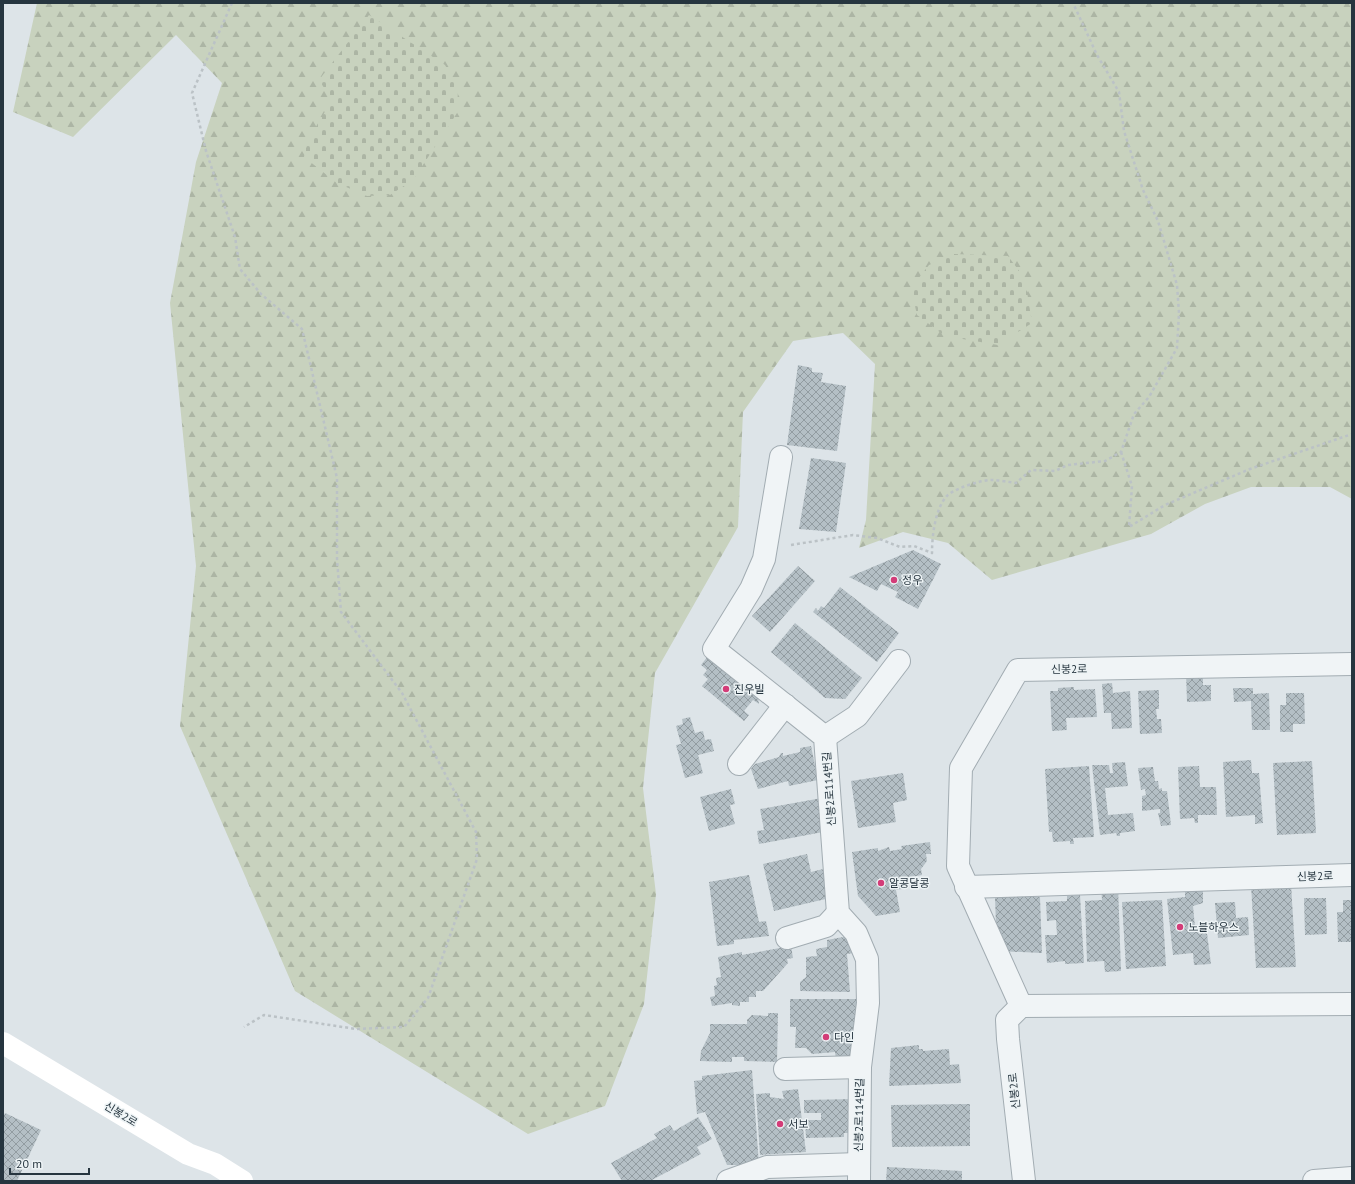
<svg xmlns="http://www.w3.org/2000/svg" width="1355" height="1184" viewBox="0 0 1355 1184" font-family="'PT Sans','Noto Sans KR',sans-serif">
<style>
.forest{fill:url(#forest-firs)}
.cemetery{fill:url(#cemetery-stones)}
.building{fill:url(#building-cross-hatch)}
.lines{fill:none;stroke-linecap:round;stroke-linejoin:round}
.street-casing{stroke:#a2acb2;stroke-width:24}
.path{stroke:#bbc2c6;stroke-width:2.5;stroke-dasharray:3 3;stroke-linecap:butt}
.street{stroke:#f0f4f6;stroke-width:22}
.secondary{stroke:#fff;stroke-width:22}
.poi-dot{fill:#d33c78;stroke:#edf3f5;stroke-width:1.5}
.labels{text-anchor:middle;stroke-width:3;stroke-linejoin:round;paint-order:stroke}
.poi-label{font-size:11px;fill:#26353f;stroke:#edf3f5;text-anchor:start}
.street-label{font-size:11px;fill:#26353f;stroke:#edf3f5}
</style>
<defs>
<pattern id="forest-firs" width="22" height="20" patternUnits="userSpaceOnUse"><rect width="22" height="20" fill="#c8d2be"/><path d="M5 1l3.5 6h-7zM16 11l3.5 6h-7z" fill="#acb5a4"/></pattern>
<pattern id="cemetery-stones" width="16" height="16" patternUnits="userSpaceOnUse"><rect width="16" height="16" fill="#c8d2be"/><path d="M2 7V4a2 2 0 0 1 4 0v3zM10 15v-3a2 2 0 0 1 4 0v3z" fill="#acb5a4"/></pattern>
<pattern id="building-cross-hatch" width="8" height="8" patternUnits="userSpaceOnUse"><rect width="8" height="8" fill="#b4bfc5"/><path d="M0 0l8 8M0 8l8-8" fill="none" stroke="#929ca1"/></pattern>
</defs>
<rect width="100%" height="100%" fill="#dde4e8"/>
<path class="forest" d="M37 3H1352V499L1330 487H1251L1205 504 1151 534 992 580 948 543 903 532 859 548 866 520 875 364 843 333 793 341 743 412 738 527 655 673 643 788 656 894 644 1004 605 1106 528 1134 295 991 180 726 196 566 170 303 196 162 222 83 176 35 73 137 13 112Z"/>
<g class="cemetery">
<path d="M369 15 445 65 458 88 457 113 413 180 390 195 367 196 337 183 304 157 308 140 332 100 319 80Z"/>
<path d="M954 254 1008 256 1025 279 1032 323 998 345 945 336 917 315 911 288 929 265Z"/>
</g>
<g class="building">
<path d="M798 365 812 368V372L823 373 821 382 846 386 837 451 787 445Z"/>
<path d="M811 458 846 463 836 532 799 529Z"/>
<path d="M913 550 941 564 918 609 895 597 898 592 881 584 877 591 849 577Z"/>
<path d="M798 566 815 581 770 632 752 616Z"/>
<path d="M840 587 899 633 877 662 813 612 816 608 818 611 821 606 824 608Z"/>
<path d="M795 623 862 678 845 699 825 698 771 652Z"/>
<path d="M708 656 757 691 759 704 753 700 744 711 749 715 744 721 702 686 708 679 703 675 707 670 701 665Z"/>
<path d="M1186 673H1203V685H1211V701L1187 702Z"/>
<path d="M1112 683 1113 693 1130 691 1132 728 1112 729 1111 713H1104L1102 684Z"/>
<path d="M1074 687V690L1095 689 1097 717 1066 718 1067 730 1052 731 1050 691H1058V688Z"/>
<path d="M1233 688H1253V694L1269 693 1270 730H1252L1251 701 1234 702Z"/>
<path d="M1159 690V709H1156L1157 719H1161L1162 733 1140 734 1138 691Z"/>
<path d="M1286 693H1304L1305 724H1293V732H1280V705H1286Z"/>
<path d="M690 717 695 733 703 731 705 740 711 739 714 751 698 755 703 773 685 778 676 745 681 744 676 726 683 724 682 719Z"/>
<path d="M811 746 818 780 789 786 788 781 758 789 751 769 755 764 779 757 781 753H783V756L800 752V748Z"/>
<path d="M1251 760 1252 773H1259L1263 823 1255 824V815L1226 817 1223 762Z"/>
<path d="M1312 761 1316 833 1277 835 1273 763Z"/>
<path d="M1125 762 1128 786 1105 788 1108 815 1133 813 1135 831 1120 833V836H1117L1116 833 1100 835 1092 765H1109L1110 773H1113L1112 763Z"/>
<path d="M1089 766 1094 837 1073 838 1074 844H1070V841L1053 842 1052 832H1049L1045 769Z"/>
<path d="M1199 766 1200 787H1216L1217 815H1198V823H1195L1194 818 1180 819 1178 767Z"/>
<path d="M1153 767 1155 781H1158L1159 789 1162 788V791H1167L1171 825 1161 826 1158 813H1160V809L1142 811V796L1146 795 1145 789 1141 790 1138 768Z"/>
<path d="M903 773 907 800 893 803 896 822 858 828 851 781Z"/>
<path d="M731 789 735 804 730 805 735 824 709 831 700 797Z"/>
<path d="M822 798 823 832 759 844 757 831 764 830 760 809Z"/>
<path d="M930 842 931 854H926L927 861 921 869 922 875 905 878 907 888 896 890 900 912 876 916 858 896 852 852 878 848V851L889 847 890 851 902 849 901 846Z"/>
<path d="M807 854 811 872 823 869 830 898 774 911 763 864Z"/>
<path d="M749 875 759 922 766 921 769 936 734 940V944L717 946 709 882Z"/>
<path d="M1203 884V903L1193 906 1195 927 1206 926 1211 964 1194 965 1193 953 1173 955 1167 899 1185 897V886Z"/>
<path d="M1291 884 1296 967 1256 968 1251 885Z"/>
<path d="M1118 886 1121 971 1105 972 1104 961 1087 962 1085 901 1102 900 1101 887Z"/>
<path d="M1080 895 1084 963 1065 964V961L1047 963 1045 935H1057L1056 920 1047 921 1046 902 1067 901V896Z"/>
<path d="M995 897H1040L1042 953 997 951Z"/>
<path d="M1304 898H1326L1327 934 1305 935Z"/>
<path d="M1162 900 1166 966 1126 969 1122 902Z"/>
<path d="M1343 900H1352V942H1338L1337 912H1343Z"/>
<path d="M1235 902 1236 918 1248 917 1249 935 1218 938 1215 903Z"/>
<path d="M854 935V953L847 954 850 992 800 991V982L806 977V957L817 956 816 949 827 947V940Z"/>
<path d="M791 946 793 958 787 959 788 963 763 991H756V997H749V1002H740V1006L732 1005V1003L712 1006 710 997 715 996 714 986 717 985 716 978 721 977 718 957 742 952V955Z"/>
<path d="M790 999H856V1050L850 1058 836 1059 835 1052 812 1054 806 1048H795L796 1027H790Z"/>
<path d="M768 1013H778L777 1062 744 1061V1057H732V1062L700 1061 701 1051 710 1033V1024H747V1020L752 1015 768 1016Z"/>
<path d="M919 1045V1049H923V1051L949 1049 950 1065 959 1064 961 1083 889 1086 891 1048Z"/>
<path d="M752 1070 759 1165H727L705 1112 697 1114 694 1081 702 1080V1076Z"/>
<path d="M798 1089 806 1152 760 1155 756 1094 770 1093V1097L784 1099 782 1091Z"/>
<path d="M856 1099 857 1133H844V1137L806 1138 805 1120H821V1113H804V1100Z"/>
<path d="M970 1104V1146L892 1147 891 1105Z"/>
<path d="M5 1113 41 1130 17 1181H3V1117Z"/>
<path d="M698 1117 712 1139 697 1147 701 1154 650 1181H622L611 1163 657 1138 654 1134 670 1125 674 1131Z"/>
<path d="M887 1167 962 1171V1181H886Z"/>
</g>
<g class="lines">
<defs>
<g id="street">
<path d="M781 457 764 559 751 589 714 649 825 737 838 913 856 933 867 959 868 1003 860 1067 859 1181"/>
<path d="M825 737 857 716 899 661"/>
<path d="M739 764 785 705"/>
<path d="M966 887 1352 875"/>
<path d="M787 938 826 926 838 913"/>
<path d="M1021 1006 958 866 961 768 1018 670 1352 664"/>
<path d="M785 1069 860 1067"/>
<path d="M728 1181 767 1167 859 1164"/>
<path d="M1024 1181 1008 1039 1007 1020 1021 1006 1352 1004"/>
<path d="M1314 1181 1352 1178"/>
</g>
</defs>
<use href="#street" class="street-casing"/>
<g class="path">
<path d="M232 3 192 93 206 151 235 237 240 269 261 294 302 329 337 478V559L341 612 402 693 476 832 477 859 428 998 404 1027 356 1029 264 1015 244 1027"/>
<path d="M1121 452 1132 486 1129 527 1165 505 1250 469 1352 434"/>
<path d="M791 545 853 535 877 538 900 547 914 546 932 553C932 536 935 510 946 497 952 489 981 480 991 480 999 480 1008 482 1016 483L1031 470 1055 471 1068 465 1105 461 1121 452 1134 414 1149 397 1177 348 1179 313 1177 285 1158 221 1143 190 1124 131 1119 92 1097 55 1073 3"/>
</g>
<use href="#street" class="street"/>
<path class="secondary" d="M3 1043 188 1154 215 1164 242 1181"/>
</g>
<g class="poi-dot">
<circle cx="894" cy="580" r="4"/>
<circle cx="726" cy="689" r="4"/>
<circle cx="881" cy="883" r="4"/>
<circle cx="1180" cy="927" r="4"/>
<circle cx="826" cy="1037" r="4"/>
<circle cx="780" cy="1124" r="4"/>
</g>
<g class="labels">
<g class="poi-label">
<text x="902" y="584">정우</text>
<text x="734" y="693">진우빌</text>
<text x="889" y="887">알콩달콩</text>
<text x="1188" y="931">노블하우스</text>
<text x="834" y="1041">다인</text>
<text x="788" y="1128">서보</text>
</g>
<g class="street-label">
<text transform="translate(1069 669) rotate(-1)" y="4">신봉2로</text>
<text transform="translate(829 789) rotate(-94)" y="4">신봉2로114번길</text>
<text transform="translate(1315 876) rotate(-2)" y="4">신봉2로</text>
<text transform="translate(1014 1091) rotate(-96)" y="4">신봉2로</text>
<text transform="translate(121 1114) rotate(31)" y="4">신봉2로</text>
<text transform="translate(859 1115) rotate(-89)" y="4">신봉2로114번길</text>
</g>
</g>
<rect width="1355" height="1184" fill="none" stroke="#26353f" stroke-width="8"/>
<path d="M10 1168v6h79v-6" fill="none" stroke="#26353f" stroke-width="2"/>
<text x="16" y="1168" font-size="12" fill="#26353f" stroke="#edf3f5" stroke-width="3" paint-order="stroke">20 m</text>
</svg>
